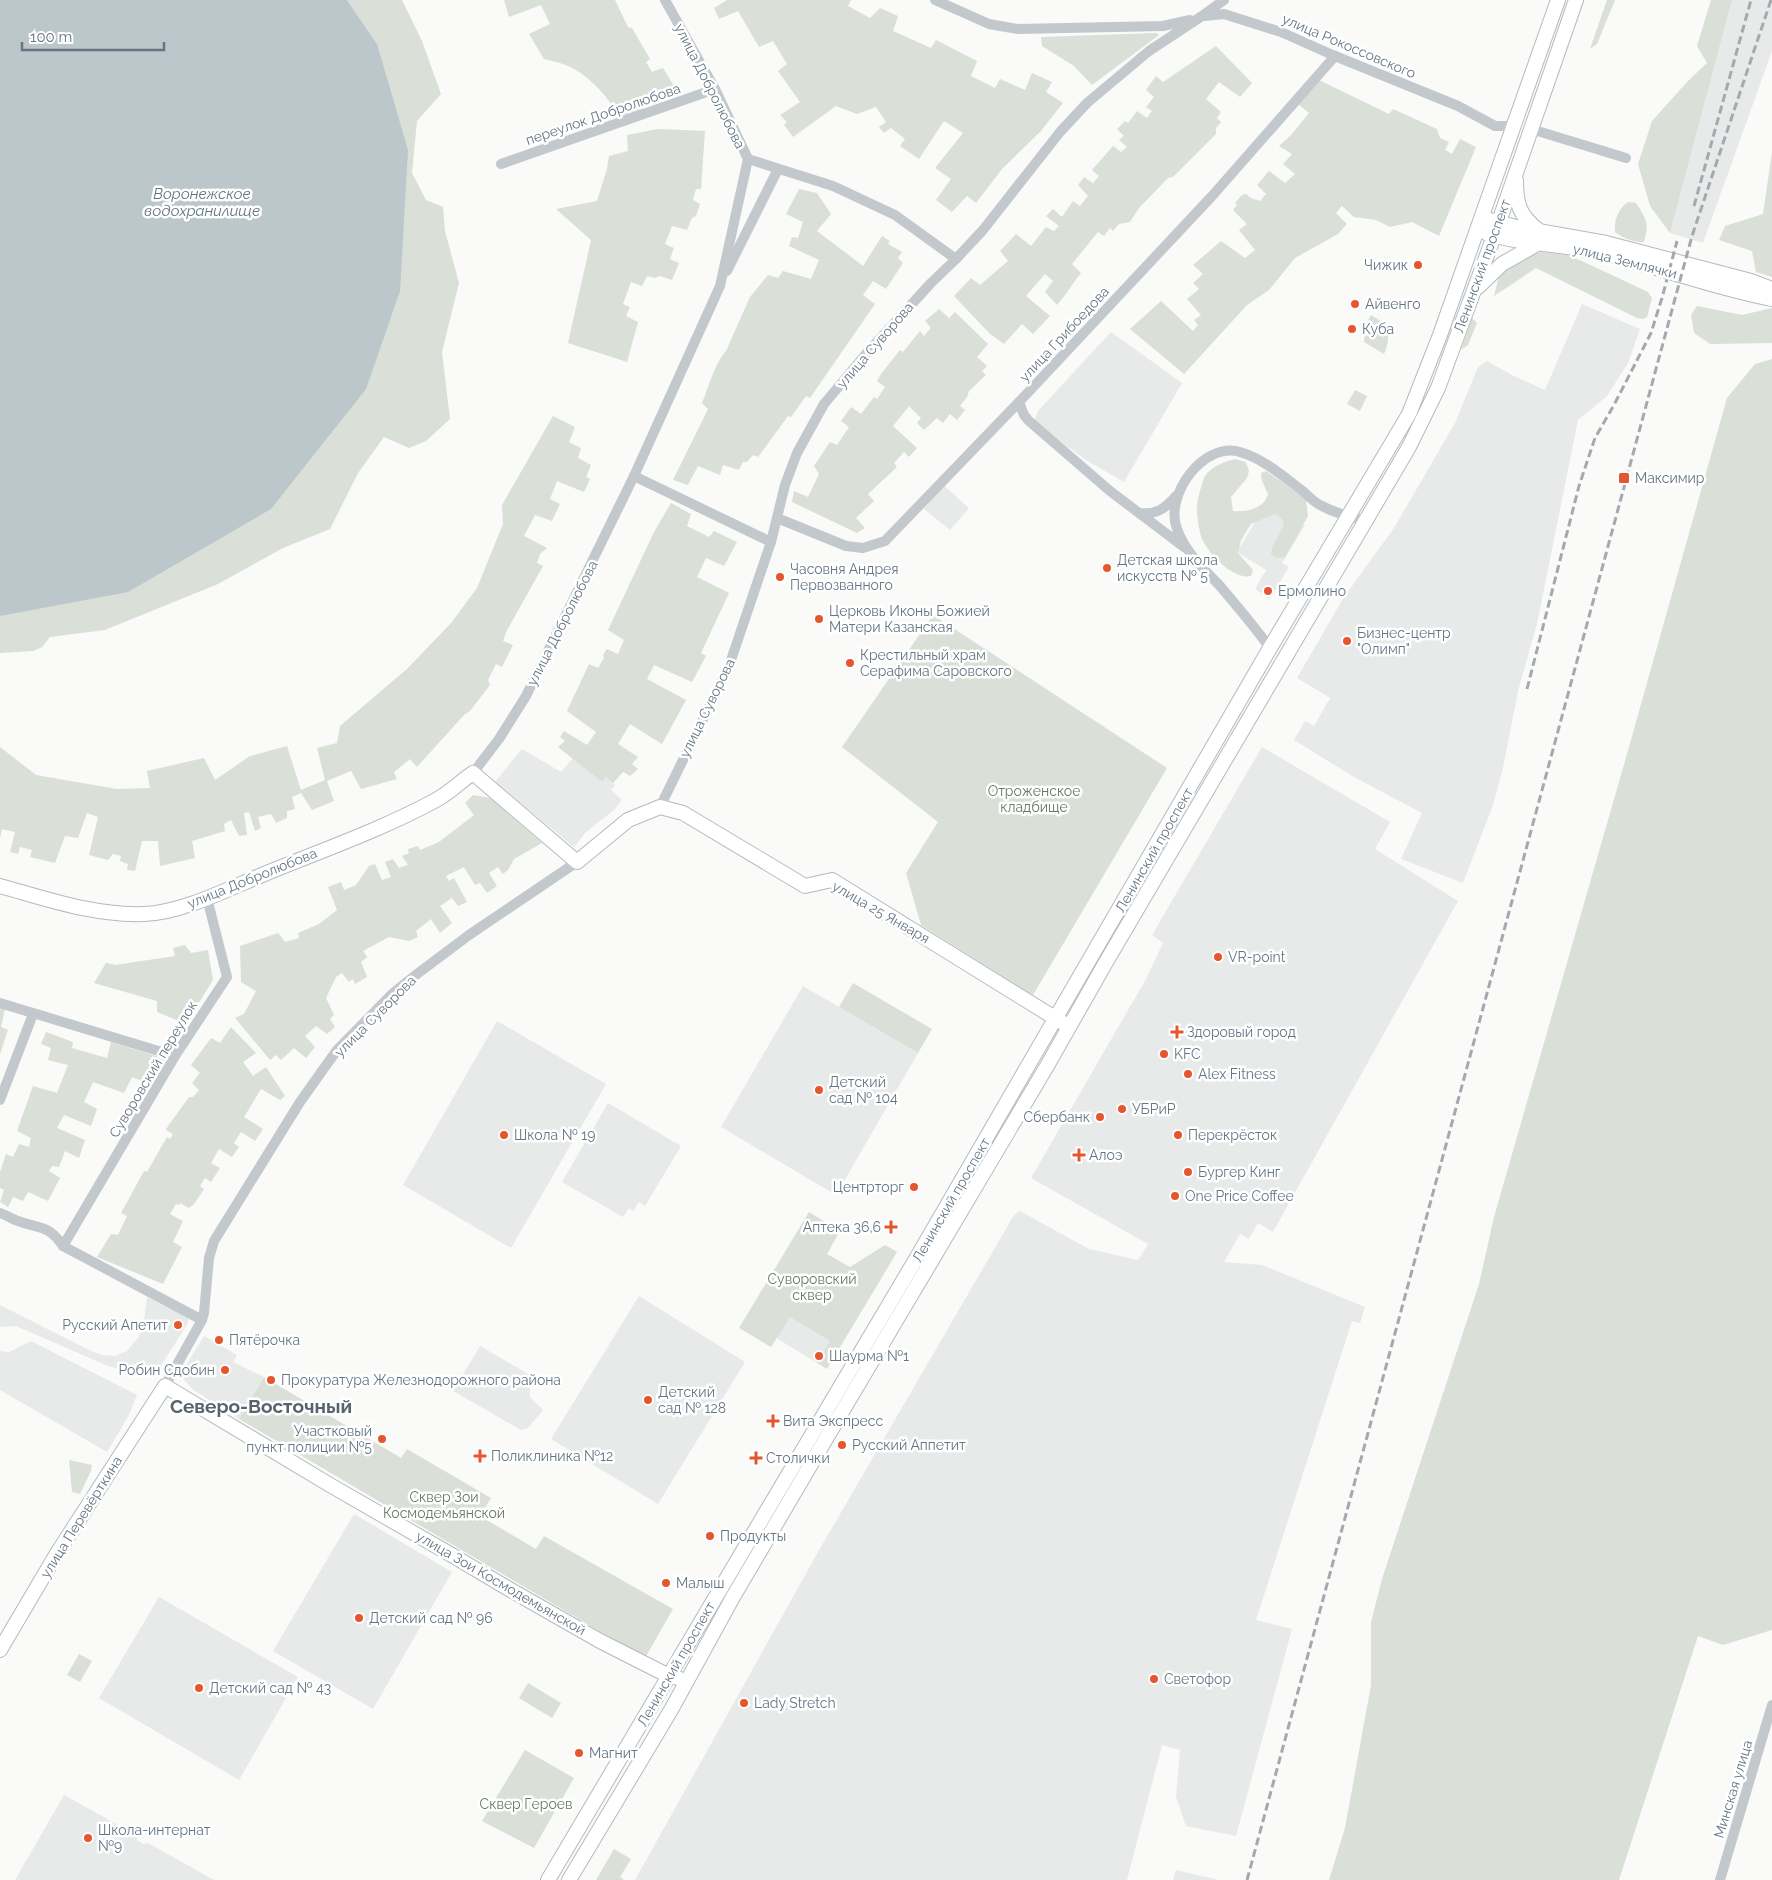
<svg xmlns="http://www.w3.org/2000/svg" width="1772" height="1880" viewBox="0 0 1772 1880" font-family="Raleway,sans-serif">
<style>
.built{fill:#e8e9e9}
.green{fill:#dadfd7}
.water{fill:#bbc7cb}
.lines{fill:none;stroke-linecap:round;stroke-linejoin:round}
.secondary-casing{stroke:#b3babf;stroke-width:16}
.street{stroke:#c3c8cc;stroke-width:10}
.secondary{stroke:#fff;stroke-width:14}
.rail{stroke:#a2aab0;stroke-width:3;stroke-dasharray:8 4;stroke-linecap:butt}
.poi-dot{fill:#e4572e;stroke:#fff;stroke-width:2}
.labels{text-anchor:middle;stroke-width:5;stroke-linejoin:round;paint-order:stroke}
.street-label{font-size:14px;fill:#657683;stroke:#fff}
.poi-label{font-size:14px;fill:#657683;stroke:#fff;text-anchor:start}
.park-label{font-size:14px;fill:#687a64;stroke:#fff}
.water-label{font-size:15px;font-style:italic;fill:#60757c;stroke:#fff}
.district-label{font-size:19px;font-weight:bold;fill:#57646e;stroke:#fff}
</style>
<rect width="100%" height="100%" fill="#fafaf8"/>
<g class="built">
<path d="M1732 0H1772V51L1703 243 1670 233Z"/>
<path d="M1582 304 1640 329 1628 363 1607 396 1578 420 1537 624 1518 691 1503 768 1493 805 1463 883 1401 859 1422 813 1354 777 1294 740 1305 721 1314 726 1330 698 1297 678 1344 597 1394 528 1455 423 1478 367 1487 361 1514 376 1545 390Z"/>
<path d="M1111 332 1182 383 1124 482 1086 460 1034 422 1038 411Z"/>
<path d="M943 485 969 508 950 530 924 509Z"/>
<path d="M1267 502 1305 525 1282 563 1289 567 1270 599 1255 589 1266 570 1237 552Z"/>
<path d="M1262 747 1390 822 1375 849 1458 901 1273 1232 1258 1223 1249 1239 1240 1234 1224 1262 1262 1265 1365 1307 1360 1323 1352 1321 1256 1620 1292 1629 1236 1836 1186 1826 1176 1797 1180 1750 1162 1745 1127 1880H635L818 1552 1014 1215 1020 1211 1089 1249 1138 1260 1148 1244 1031 1178 1146 979 1163 943 1152 935Z"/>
<path d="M522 749 561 772 573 758 602 782 606 777 615 785 611 790 622 800 614 810 586 832 574 847 495 782Z"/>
<path d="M803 986 918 1053 836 1195 721 1127Z"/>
<path d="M497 1021 606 1084 511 1248 403 1185Z"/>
<path d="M608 1103 681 1146 645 1206 639 1202 633 1211 629 1208 623 1217 562 1182Z"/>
<path d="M831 1247 790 1316 830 1341 817 1363 765 1331Z"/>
<path d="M639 1296 745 1362 658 1504 551 1439Z"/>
<path d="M147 1297 188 1318V1323L157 1372 153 1374 147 1375 108 1366 16 1326 0 1327V1305L91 1351 102 1355 115 1356 127 1351 139 1337 144 1321Z"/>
<path d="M204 1336 237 1355 233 1362 264 1377 239 1419 192 1389 180 1375Z"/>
<path d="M31 1341 137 1395 129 1415 107 1452 0 1390V1351L9 1352Z"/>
<path d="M480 1346 530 1375V1397L543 1410 527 1429 521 1430 453 1391Z"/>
<path d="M354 1514 452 1572 373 1709 273 1651Z"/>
<path d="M159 1597 298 1677 239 1780 99 1698Z"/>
<path d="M64 1795 138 1836 137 1840 140 1842 144 1844 148 1843 214 1880H15Z"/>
<path d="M1176 1870 1219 1880H1173Z"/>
</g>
<g class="green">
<path d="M347 0H402L422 41 441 94 417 121 412 173 426 200 443 207 445 231 459 283 442 352 450 419 426 441 409 448 384 437 358 473 330 529 283 548 218 584 105 630 50 637 42 647 33 651 0 653V616L3 615 377 44Z"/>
<path d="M504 0H615L628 27 632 28 650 59 646 62 652 72 663 68 675 88 660 97 656 93 640 101 644 110 620 117C608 97 587 72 563 64 557 62 551 61 544 59L529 34 550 24 541 5 509 17Z"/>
<path d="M727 0H851L848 6 870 18 880 8 898 16 893 31 931 48 936 40 977 61 971 76 995 88 1000 79 1025 90 1032 73 1052 82 1046 92 1063 103 1040 132 1002 169 976 203 967 196 952 212 936 200 951 179 935 168 963 133 944 121 919 159 900 146 905 139 891 128 884 133 879 127 886 122 876 107 857 114 836 106 793 137 784 125 787 122 780 115 800 102 778 71 787 64 773 41 759 47 738 11 719 19 714 8Z"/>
<path d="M1607 0H1615L1597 44 1590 49Z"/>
<path d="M1711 0H1732L1670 233 1650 206 1638 164 1652 121 1688 81 1707 63 1697 46Z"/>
<path d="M1156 33 1159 35 1092 85 1074 66 1042 46 1041 37Z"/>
<path d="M1216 46 1252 83 1240 97 1219 82 1206 99 1221 112 1217 118 1221 122 1216 128V134L1173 177 1168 178 1139 208 1130 222 1119 224 1113 231 1110 228 1104 236 1098 232 1072 264 1081 273C1072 284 1066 295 1057 305L1045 292 1053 281 1045 274 1026 296 1050 316 1033 334 1022 324 1004 344 990 334 954 296 971 278 980 285 1008 261 1000 251 1016 234 1031 246 1046 227 1054 231 1059 226 1046 216 1053 209 1062 217 1073 201 1080 206 1088 196 1078 185 1084 177 1093 183 1099 176 1092 170 1113 146 1121 152 1127 147 1119 140 1124 136 1117 129 1125 121 1128 123 1137 111 1147 118 1152 111 1146 107 1154 97 1146 90 1156 76 1163 82Z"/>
<path d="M1319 80 1389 114 1393 109 1437 129 1440 138 1449 142 1445 150 1452 154 1460 139 1476 147 1439 236 1412 222 1390 227 1376 220 1354 217 1342 206 1336 213 1347 224 1338 234 1295 258 1269 290 1247 305 1184 374 1130 329 1161 301 1193 331 1198 325 1194 320 1201 315 1187 299 1199 289 1193 283 1203 274 1193 265 1221 241 1245 258 1255 250 1239 230 1247 224 1233 210 1237 205 1235 203 1242 195 1246 194 1251 198 1260 201 1266 194 1257 185 1269 171 1285 183 1295 174 1283 164 1292 154 1279 146 1291 135 1309 113 1298 104Z"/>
<path d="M658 129 705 131 701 189H696L693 200 700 204 696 216 692 218 687 230 672 226 665 244 674 248 670 259 679 263 672 280 660 276 655 278 647 276 642 286 631 282 623 304 630 307 626 316 638 322 627 362 568 343 591 240 556 209 597 201 607 169 609 156 628 151 627 135Z"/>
<path d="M1772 152V277L1756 272 1752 251 1719 240 1725 226 1763 214Z"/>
<path d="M799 189 817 193 831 214 817 231 863 266 882 236 890 241 888 244 902 252 898 258 903 263 886 289 873 281 863 295 875 304 810 398 806 396 791 417 788 416 758 457 753 455 747 462H743L739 470 723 465 720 475 698 466 688 485 673 480 708 409 702 403C709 386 714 365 726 351L750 297 768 275 778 278 783 271 811 279 819 260 789 246 792 237 798 238 803 222 786 214Z"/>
<path d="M1628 202 1636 203C1646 219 1650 223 1644 242 1634 243 1623 238 1615 232 1614 220 1618 209 1628 202Z"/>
<path d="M1541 252 1567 255 1584 262 1648 292 1652 298 1647 317 1643 319 1637 318 1536 268 1494 296 1500 272 1520 258Z"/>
<path d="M1697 306 1742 315 1772 308V343L1710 344 1694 333 1691 315Z"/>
<path d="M939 309 949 318 955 312 988 344 977 357 987 366 982 371 986 375 969 391 967 397 960 406 965 410 957 420 950 414 943 423 937 418 924 430 917 423 921 418 909 406 893 426 917 448 909 457 904 452 894 463 897 467 868 494 874 501 856 518 865 528 857 533 792 502 794 491 808 497 819 474 814 466 830 442 837 445 849 427 841 421 851 407 861 414 874 397 877 399 885 387 877 381 881 374 900 350 903 352 920 331 924 336 931 328 925 321Z"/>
<path d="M1371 315C1388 324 1392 336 1384 354L1364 342 1366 324Z"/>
<path d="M1472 318 1477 323 1468 345 1461 350Z"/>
<path d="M1772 359V1630L1723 1645 1698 1636 1619 1880H1329L1345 1828 1371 1685V1622L1382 1579 1479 1284 1494 1217 1629 747 1727 398 1755 364Z"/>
<path d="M1355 390 1367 396 1360 411 1347 404Z"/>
<path d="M553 416 575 427 569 442 581 448 578 458 591 465 586 477 590 479 584 492 557 481 550 499 560 504 552 521 535 515 524 536 547 548 540 554 537 563 543 566 506 632 503 641 513 645 502 667 496 664 488 680 490 685 470 711 464 715 417 767 410 759 394 772 397 779 361 789 351 771 327 781 334 801 312 810 301 793 292 797 295 809 287 811V818L276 823 271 814 258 817 261 828 255 831 249 812 244 813 247 835 239 836 231 820 224 824 225 831 192 841 195 858 160 866 158 841H142L135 871 127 870 128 864 120 861 121 856 113 854 108 860 89 855 98 817 87 813 78 838 65 836 55 863 30 857 32 850 20 847 18 854 10 852 15 832 2 829 0 838V747L36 775 117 789 150 788 147 771 204 758 215 780 250 756 287 746 301 790 325 780 317 748 337 743 340 726 408 668 451 623 477 588 503 524 502 505Z"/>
<path d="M1235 459 1246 462 1249 471 1247 478 1231 497 1233 511C1247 512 1264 509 1268 494L1262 481 1261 473 1266 471 1306 499 1308 516 1285 557 1277 558 1271 554C1272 541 1282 534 1284 522L1279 516 1274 514 1251 524 1241 540 1238 553 1253 570 1251 576C1234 580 1210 555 1203 541 1200 536 1196 513 1197 507 1197 501 1202 482 1205 476 1212 466 1224 462 1235 459Z"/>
<path d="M671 503 691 514 687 526 709 537 714 531 737 542 724 566 706 558 697 577 729 593 701 653 706 656 692 682 654 665 647 679 686 700 662 744 630 724 618 744 638 757 632 764 638 769 630 776 623 772 613 783 606 777 602 782 558 747 565 741 560 737 564 731 587 745 596 732 567 711 589 664 598 668 604 658 603 655 607 649 618 654 624 640 608 630 654 532Z"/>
<path d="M933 615 1167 768 1033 995 921 925 906 873 938 822 842 747Z"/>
<path d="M473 795 490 798 542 843 514 859 508 870 503 874 498 867 489 873 497 886 487 893 480 883 475 885 464 867 446 876 449 881 454 878 467 902 458 906 452 898 440 906 452 923 440 933 431 919 416 931 418 937 409 941 389 937 363 951 367 957 361 962 367 977 355 984 353 979 349 982 342 973 336 977 326 998 334 1015 330 1019 335 1027 327 1034 316 1026 305 1036 315 1047 306 1058 294 1048 281 1060 276 1055 270 1060 235 1018 244 1014 256 991 241 982 240 946 278 933 285 942 299 938 298 933 319 924 337 910 328 887 341 882 344 890 356 885 369 866 375 864 382 880 391 877 385 862 393 859 399 868 408 865 402 856 409 853 408 849 418 846 420 850 439 842 474 815 465 803Z"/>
<path d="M185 945 191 953 208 950 213 980 186 1024 157 1012V1001L94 983 106 963 115 965 175 956 173 948Z"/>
<path d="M853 983 932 1029 918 1053 839 1007Z"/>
<path d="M0 1008 5 1009 1 1027 8 1030 0 1054Z"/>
<path d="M231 1027 256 1053 243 1062 253 1076 266 1067 285 1096 280 1100 261 1089 244 1117 263 1129 255 1141 241 1132 234 1143 239 1147 232 1157 219 1149 211 1163 220 1168 211 1182 205 1178 200 1186 204 1189 194 1204 189 1208 180 1203 179 1205 176 1204 170 1214 183 1221 173 1242 182 1247 163 1284 97 1257 111 1234 118 1235 127 1216 121 1213 144 1171 147 1172 167 1137 170 1139 173 1134 166 1130 168 1126 189 1097H193L199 1090 192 1083 200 1073 191 1065 211 1038 220 1043Z"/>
<path d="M46 1032 73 1042 72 1048 107 1058 111 1042 165 1059 145 1082 132 1077 124 1093 93 1082 84 1102 97 1109 91 1126 64 1115 57 1128 85 1140 79 1158 65 1151 59 1167 52 1166 49 1171 60 1178 48 1201 28 1192 23 1201 13 1197 8 1207 0 1202 4 1190 0 1188V1172L6 1154 13 1157 19 1144 29 1147 31 1138 17 1131 33 1086 57 1093 68 1065 48 1060 51 1048 41 1044Z"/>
<path d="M809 1212 840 1231 827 1254 850 1267 885 1245 897 1252 827 1369 817 1363 830 1341 790 1317 771 1347 739 1328Z"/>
<path d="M264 1377 401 1458 407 1449 491 1498 480 1516 536 1549 544 1536 673 1609 645 1658 239 1419Z"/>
<path d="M69 1460 92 1465 91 1471 80 1494 72 1492Z"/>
<path d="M79 1654 92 1661 80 1682 67 1675Z"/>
<path d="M528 1683 561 1703 552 1718 519 1698Z"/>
<path d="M525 1750 574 1778 534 1848 482 1821Z"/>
<path d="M614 1849 631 1859 620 1877 624 1880H596Z"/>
</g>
<path class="water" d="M0 0H347L377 44 408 150 400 291 366 389 271 509 128 592 0 616Z"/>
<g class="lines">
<defs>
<g id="secondary">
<path d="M1516 180C1516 204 1519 215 1538 230"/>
<path d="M1490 220 1516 227 1606 243 1751 281 1772 289"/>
<path d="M1486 233C1523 245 1564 244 1602 253 1659 267 1714 288 1772 299"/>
<path d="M1478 287 1502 264 1539 243"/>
<path d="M0 886C47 899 95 916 144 914 181 913 228 889 262 875 320 851 381 830 436 800 449 793 461 781 473 773L577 862 628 820 660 807 683 813 805 886 832 880 1063 1023"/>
<path d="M0 1650 56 1555 165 1386 330 1485 450 1554 509 1589 600 1641 669 1676 678 1678"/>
<path d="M548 1880 916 1259 1270 648 1409 414 1440 335 1558 0"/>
<path d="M569 1880 671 1710 733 1597 827 1437 1047 1066 1106 962 1409 447 1438 388 1494 236 1576 0"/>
</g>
</defs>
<use href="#secondary" class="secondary-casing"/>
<g class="street">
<path d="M935 0 989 24 1018 29 1163 26 1190 20"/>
<path d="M1204 16 1224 14 1281 32 1335 56 1458 106 1495 126H1514"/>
<path d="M1531 129 1626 158"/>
<path d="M748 159 833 186 895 215 956 259"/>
<path d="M501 164 715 89"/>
<path d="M727 271 778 169"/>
<path d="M1019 402 1024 415 1029 421 1110 491 1184 547"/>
<path d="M634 476 771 542"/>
<path d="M1139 513C1156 515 1165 509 1176 496"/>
<path d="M777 518 846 546 863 548 885 541 1019 402 1213 195 1335 56"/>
<path d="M1270 648C1254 626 1237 606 1220 586 1204 569 1185 552 1177 529 1164 496 1203 441 1240 452 1264 459 1284 477 1304 492 1309 497 1315 503 1322 506 1335 513 1351 517 1365 520"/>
<path d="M473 773 499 739 526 696 634 476 720 286 748 159 715 89 665 0"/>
<path d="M660 807 729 666 771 542 785 485 797 453 824 404 866 354 931 283 956 259 983 230 1060 132 1087 103 1149 51 1202 16 1224 0"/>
<path d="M0 1003 175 1056"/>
<path d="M0 1100 33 1014"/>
<path d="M0 1213C6 1215 12 1219 18 1221 39 1229 48 1224 63 1246L202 1320"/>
<path d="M63 1246 175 1056 227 977 207 898"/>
<path d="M165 1386 202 1320 204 1313 209 1258 214 1241 300 1102 337 1050 392 994 417 974 469 935 577 862"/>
<path d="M1720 1880 1772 1705"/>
</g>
<use href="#secondary" class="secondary"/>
<g class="rail">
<path d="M1694 206 1751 0"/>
<path d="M1527 689 1579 486 1595 438 1614 405 1651 333 1662 298 1677 241"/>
<path d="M1247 1880 1692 236 1771 0"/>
</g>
</g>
<g class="poi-dot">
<circle cx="1418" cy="265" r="5"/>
<circle cx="1355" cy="304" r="5"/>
<circle cx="1352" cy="329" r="5"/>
<rect x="1618" y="472" width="12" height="12" rx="2.5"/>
<circle cx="1107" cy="568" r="5"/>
<circle cx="780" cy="577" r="5"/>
<circle cx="1268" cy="591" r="5"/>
<circle cx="819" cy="619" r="5"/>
<circle cx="1347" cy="641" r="5"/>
<circle cx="850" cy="663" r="5"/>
<circle cx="1218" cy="957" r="5"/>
<path d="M1174.5 1024.5h5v5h5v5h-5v5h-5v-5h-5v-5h5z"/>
<circle cx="1164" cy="1054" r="5"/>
<circle cx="1188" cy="1074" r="5"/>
<circle cx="819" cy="1090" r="5"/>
<circle cx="1122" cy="1109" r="5"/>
<circle cx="1100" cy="1117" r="5"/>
<circle cx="504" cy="1135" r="5"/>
<circle cx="1178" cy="1135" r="5"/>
<path d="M1076.5 1147.5h5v5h5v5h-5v5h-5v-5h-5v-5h5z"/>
<circle cx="1188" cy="1172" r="5"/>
<circle cx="914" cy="1187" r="5"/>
<circle cx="1175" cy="1196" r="5"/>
<path d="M888.5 1219.5h5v5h5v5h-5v5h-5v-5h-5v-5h5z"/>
<circle cx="178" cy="1325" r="5"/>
<circle cx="219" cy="1340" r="5"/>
<circle cx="819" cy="1356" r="5"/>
<circle cx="225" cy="1370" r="5"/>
<circle cx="271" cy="1380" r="5"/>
<circle cx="648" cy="1400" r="5"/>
<path d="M770.5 1413.5h5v5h5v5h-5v5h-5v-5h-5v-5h5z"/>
<circle cx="382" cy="1439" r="5"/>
<circle cx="842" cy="1445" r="5"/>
<path d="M477.5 1448.5h5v5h5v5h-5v5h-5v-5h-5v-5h5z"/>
<path d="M753.5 1450.5h5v5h5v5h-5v5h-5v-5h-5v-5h5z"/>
<circle cx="710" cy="1536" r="5"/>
<circle cx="666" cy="1583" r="5"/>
<circle cx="359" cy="1618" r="5"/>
<circle cx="1154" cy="1679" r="5"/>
<circle cx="199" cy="1688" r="5"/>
<circle cx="744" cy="1703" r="5"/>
<circle cx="579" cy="1753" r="5"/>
<circle cx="88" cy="1838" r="5"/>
</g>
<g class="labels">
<g class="street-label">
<text transform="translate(1349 46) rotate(23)" y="5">улица Рокоссовского</text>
<text transform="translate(710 86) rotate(63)" y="5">улица Добролюбова</text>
<text transform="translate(603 114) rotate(-19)" y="5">переулок Добролюбова</text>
<text transform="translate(1625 261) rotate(14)" y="5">улица Землячки</text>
<text transform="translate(1482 266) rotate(-70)" y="5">Ленинский проспект</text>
<text transform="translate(1064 334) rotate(-47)" y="5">улица Грибоедова</text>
<text transform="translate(875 345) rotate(-49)" y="5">улица Суворова</text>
<text transform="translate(562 623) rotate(-63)" y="5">улица Добролюбова</text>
<text transform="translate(707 708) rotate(-64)" y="5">улица Суворова</text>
<text transform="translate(1154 850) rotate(-60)" y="5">Ленинский проспект</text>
<text transform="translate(252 878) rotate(-22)" y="5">улица Добролюбова</text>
<text transform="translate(881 912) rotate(30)" y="5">улица 25 Января</text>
<text transform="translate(375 1016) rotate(-45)" y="5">улица Суворова</text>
<text transform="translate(153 1069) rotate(-59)" y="5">Суворовский переулок</text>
<text transform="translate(951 1200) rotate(-60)" y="5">Ленинский проспект</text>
<text transform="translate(81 1517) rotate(-58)" y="5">улица Перевёрткина</text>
<text transform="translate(501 1583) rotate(30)" y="5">улица Зои Космодемьянской</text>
<text transform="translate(676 1664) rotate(-60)" y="5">Ленинский проспект</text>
<text transform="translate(1733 1789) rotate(-73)" y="5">Минская улица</text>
</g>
<g class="poi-label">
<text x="1408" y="270" text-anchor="end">Чижик</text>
<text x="1365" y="309">Айвенго</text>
<text x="1362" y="334">Куба</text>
<text x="1635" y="483">Максимир</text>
<text x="1117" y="565">Детская школа<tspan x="1117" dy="16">искусств № 5</tspan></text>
<text x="790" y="574">Часовня Андрея<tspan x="790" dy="16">Первозванного</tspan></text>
<text x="1278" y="596">Ермолино</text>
<text x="829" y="616">Церковь Иконы Божией<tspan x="829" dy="16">Матери Казанская</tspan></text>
<text x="1357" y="638">Бизнес-центр<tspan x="1357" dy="16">"Олимп"</tspan></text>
<text x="860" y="660">Крестильный храм<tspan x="860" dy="16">Серафима Саровского</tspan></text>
<text x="1228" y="962">VR-point</text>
<text x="1187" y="1037">Здоровый город</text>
<text x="1174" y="1059">KFC</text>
<text x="1198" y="1079">Alex Fitness</text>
<text x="829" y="1087">Детский<tspan x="829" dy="16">сад № 104</tspan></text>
<text x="1132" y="1114">УБРиР</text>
<text x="1090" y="1122" text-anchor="end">Сбербанк</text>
<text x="514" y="1140">Школа № 19</text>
<text x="1188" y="1140">Перекрёсток</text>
<text x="1089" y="1160">Алоэ</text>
<text x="1198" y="1177">Бургер Кинг</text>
<text x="904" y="1192" text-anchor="end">Центрторг</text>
<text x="1185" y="1201">One Price Coffee</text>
<text x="881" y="1232" text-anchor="end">Аптека 36,6</text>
<text x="168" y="1330" text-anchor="end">Русский Апетит</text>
<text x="229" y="1345">Пятёрочка</text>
<text x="829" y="1361">Шаурма №1</text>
<text x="215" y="1375" text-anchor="end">Робин Сдобин</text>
<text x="281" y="1385">Прокуратура Железнодорожного района</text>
<text x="658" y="1397">Детский<tspan x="658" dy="16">сад № 128</tspan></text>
<text x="783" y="1426">Вита Экспресс</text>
<text x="372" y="1436" text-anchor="end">Участковый<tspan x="372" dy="16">пункт полиции №5</tspan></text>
<text x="852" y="1450">Русский Аппетит</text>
<text x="491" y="1461">Поликлиника №12</text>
<text x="766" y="1463">Столички</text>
<text x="720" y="1541">Продукты</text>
<text x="676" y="1588">Малыш</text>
<text x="369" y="1623">Детский сад № 96</text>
<text x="1164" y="1684">Светофор</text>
<text x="209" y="1693">Детский сад № 43</text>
<text x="754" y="1708">Lady Stretch</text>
<text x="589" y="1758">Магнит</text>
<text x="98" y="1835">Школа-интернат<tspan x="98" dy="16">№9</tspan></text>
</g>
<g class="park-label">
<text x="1034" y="796">Отроженское<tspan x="1034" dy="16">кладбище</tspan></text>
<text x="812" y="1284">Суворовский<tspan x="812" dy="16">сквер</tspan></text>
<text x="444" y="1502">Сквер Зои<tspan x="444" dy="16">Космодемьянской</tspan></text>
<text x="526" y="1809">Сквер Героев</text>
</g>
<g class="water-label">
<text x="202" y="199">Воронежское<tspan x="202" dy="17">водохранилище</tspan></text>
</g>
<g class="district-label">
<text x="261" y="1413">Северо-Восточный</text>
</g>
</g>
<path d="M22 42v8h142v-8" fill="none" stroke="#657683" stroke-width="2.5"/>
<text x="30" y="42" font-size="15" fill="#657683" stroke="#ffffff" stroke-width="4" paint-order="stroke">100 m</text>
</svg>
